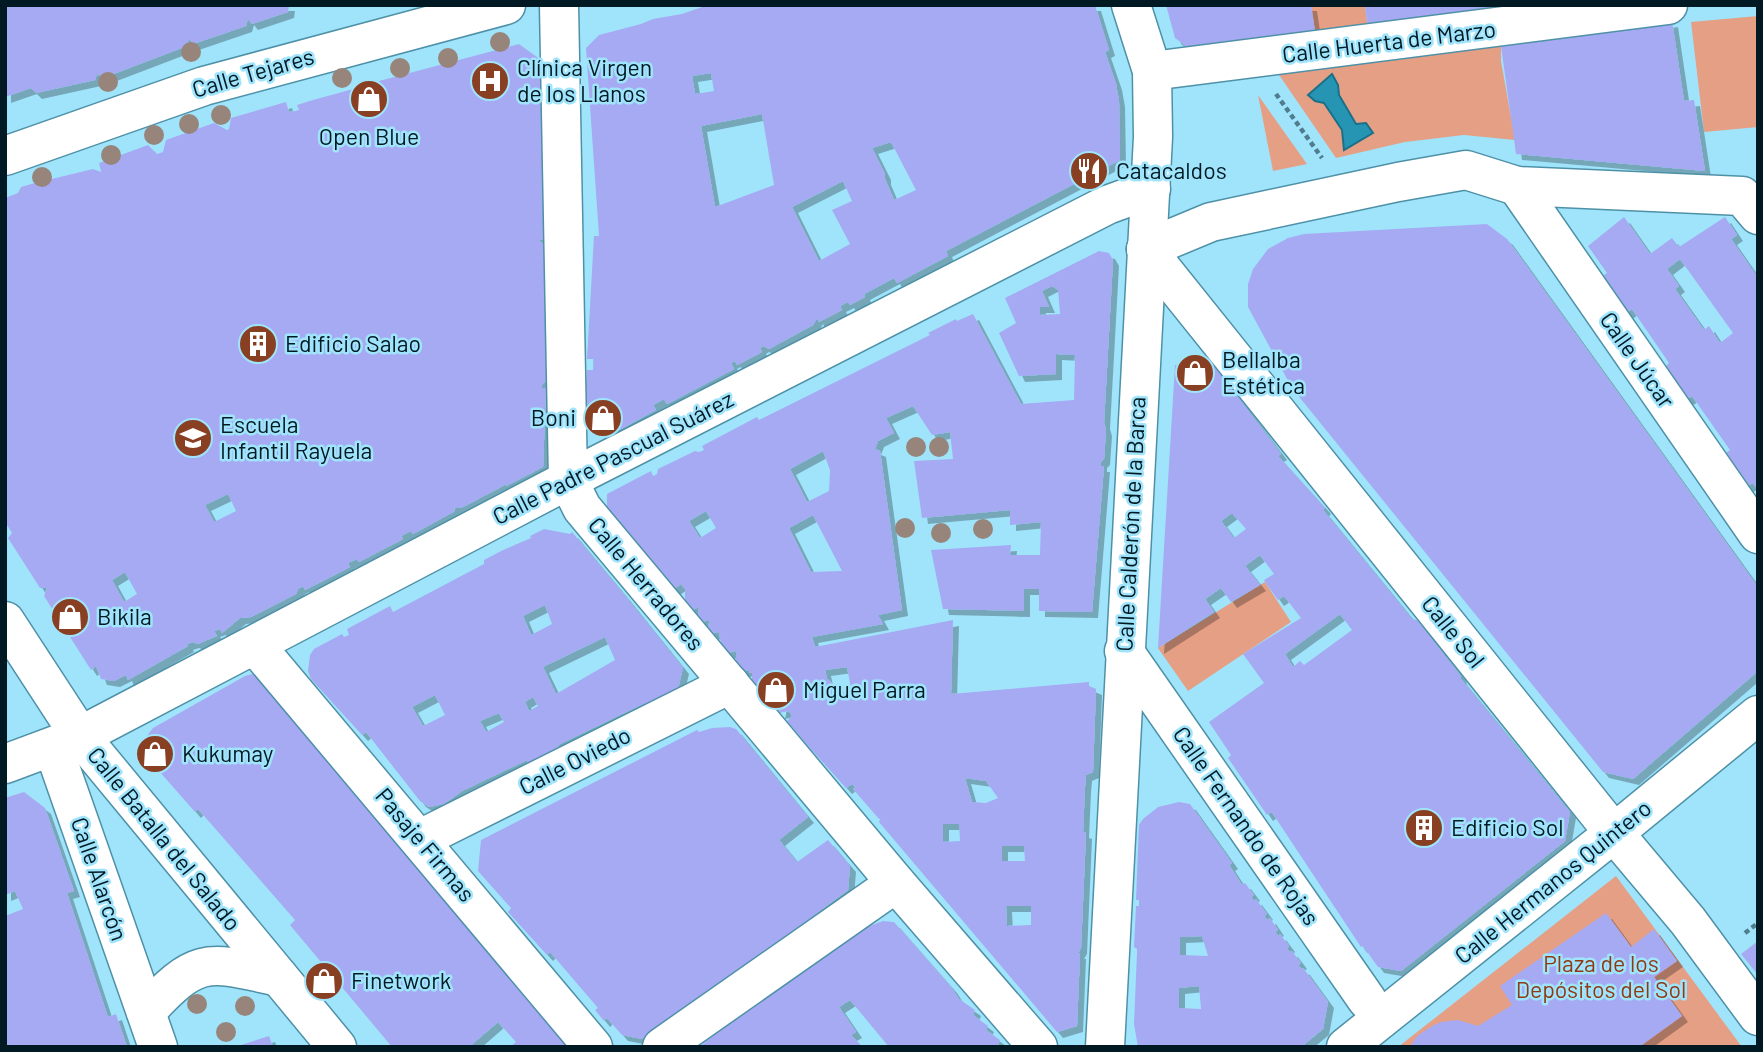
<svg xmlns="http://www.w3.org/2000/svg" width="1763" height="1052" viewBox="0 0 1763 1052" font-family="Barlow,sans-serif">
<style>
.green{fill:#e59f85}
.water{fill:#2695b4;stroke:#1b7088;stroke-width:2}
.building{fill:#a6aaf3;fill-rule:evenodd;filter:url(#shadow)}
.lines{fill:none;stroke-linecap:round;stroke-linejoin:round}
.minor-casing{stroke:#4e91a7;stroke-width:41}
.path{stroke:#4f7d8d;stroke-width:4.5;stroke-dasharray:5 3.5;stroke-linecap:butt}
.minor{stroke:#fff;stroke-width:38}
.tree{fill:#97857b}
.labels{text-anchor:middle;stroke-width:5;stroke-linejoin:round;paint-order:stroke}
.street-label{font-size:23px;fill:#001922;stroke:#a0e4fc}
.poi-label{font-size:23px;fill:#001922;stroke:#a0e4fc;text-anchor:start}
.park-label{font-size:23px;fill:#903811;stroke:#a0e4fc}
</style>
<defs>
<filter id="shadow"><feDropShadow dx="6" dy="6" stdDeviation="0" flood-color="#0004"/></filter>
</defs>
<rect width="100%" height="100%" fill="#a0e4fc"/>
<g class="green">
<path d="M1311 5H1365L1368 30 1316 38Z"/>
<path d="M1758 16V127L1704 132 1691 22Z"/>
<path d="M1501 46V61L1515 140 1464 135 1405 142 1336 158 1277 72Z"/>
<path d="M1258 95 1307 164 1273 171Z"/>
<path d="M1265 582 1291 622 1188 691 1158 648Z"/>
<path d="M1616 876 1742 1047H1398Z"/>
</g>
<path class="water" d="M1332 74 1338 85 1339 95 1356 124 1366 123 1373 133 1344 150 1342 130 1324 103 1315 101 1308 95Z"/>
<g class="building">
<path d="M5 5H289L288 12 252 24 248 19 246 26 193 44 189 38 187 46 103 78 97 74 95 80 36 93 31 88 5 97Z"/>
<path d="M708 5H1095L1109 50 1105 52 1116 84 1119 101 1120 160 948 250 946 251 948 256 897 283 894 278 864 294 865 297 850 305 848 302 840 306 842 310 819 322 817 318 813 325 769 349 763 346 760 348 762 352 737 365 735 361 731 363 734 369 667 404 664 399 653 405 656 410 610 435 584 425 587 370H593L594 359H587L594 236H599L586 48 599 35 641 24 653 19 682 14ZM711 73 714 91 695 94 692 76ZM762 114 774 185 715 207 701 126ZM891 142 916 190 894 200 885 179V174L872 148ZM843 181 852 201 832 210 850 244 819 261 792 207Z"/>
<path d="M1166 5H1311L1316 38 1198 55 1175 38Z"/>
<path d="M1365 5H1538L1368 30Z"/>
<path d="M1672 21 1684 101 1694 100 1705 171 1516 154 1501 46Z"/>
<path d="M519 44 541 60 544 240H539L544 245 546 341V381L542 385V388H546L543 467 506 486 504 483 503 486 461 508 457 507 454 509 455 511 413 534 411 531 401 536 403 539 359 562 357 559 350 562 348 563 350 567 305 590 303 586 298 589 296 594 251 617 240 618 222 633 220 629 214 631 217 636 207 640 198 644 193 642 187 644 188 646 128 680 126 675 114 681 101 679 96 666 91 670 44 596 47 588H40L8 538 12 533 5 522V198L18 193 21 187 35 183 93 169 101 172 99 163 148 145 157 154 163 152 166 140 214 123 227 130 229 129 231 118 286 102 289 112 295 111 299 110 297 105 313 100 375 83 377 88 381 87 379 81ZM228 494 236 511 214 522 205 505ZM125 572 137 594 124 602 112 580Z"/>
<path d="M1624 217 1650 254 1672 238 1679 247 1725 217 1737 235 1731 239 1758 278V490L1753 483 1747 486 1724 454 1730 450 1692 396 1686 400 1664 368 1669 363 1632 309 1625 314 1601 277 1607 273 1588 246ZM1680 259 1733 333 1720 343 1709 326 1704 330 1675 289 1679 286 1667 269Z"/>
<path d="M1487 224 1507 239 1758 587V671L1633 779 1603 772 1292 388 1248 307V284L1253 269 1268 249 1288 238 1304 234Z"/>
<path d="M1099 251 1109 253 1113 260 1104 423 1106 430 1104 459 1101 462V466H1104L1092 612 1039 611V589H1024V611L943 609 931 550 1011 545 1010 555H1040L1041 522 1010 525V510L922 518 914 461 953 459 950 432 932 435 913 406 886 418 894 433 878 441 875 449 880 451 902 610 878 615 883 624 812 637 815 647 953 620 951 694 1089 682V686L1096 689 1093 772 1086 775 1085 787 1083 832 1086 833 1081 948 1078 953H1080L1077 1026 1057 1032 879 822 881 817 879 819 853 789 855 787 852 784 846 788 809 747 787 721 792 716 789 711 779 713 781 703 773 705 767 699V687L757 688 752 682V673H749V670L743 671 735 663 737 652 735 651 728 653 721 644 719 632 711 634 707 629 710 620 701 622 698 617 699 607 692 610 685 602V589L681 584 674 589 607 511V494L651 471 653 476 657 474 658 469 695 451 699 452 704 450 702 446 757 417 759 420 930 335 928 333 956 319 957 321 973 314 1021 404 1074 400 1075 355 1056 354V374L1019 376 999 333 1016 323 1005 298ZM1052 286 1058 290 1060 314 1040 315V307H1049L1042 291ZM823 451 830 470 829 491 807 502 790 469ZM706 511 716 528 700 538 689 521ZM813 515 842 571 811 572 789 528ZM847 667 853 699 827 679 825 670ZM965 778 986 781 998 798 986 803 972 802ZM943 824H959L960 841 943 842ZM1002 846H1024L1025 861H1002ZM1006 906H1031V925L1007 926Z"/>
<path d="M1175 365H1214L1281 454 1278 456 1325 508 1323 510 1412 619 1417 620 1460 675 1461 679 1570 812 1565 841 1401 971 1378 967 1363 946 1361 947 1273 814 1271 812 1267 815 1239 774 1228 758 1231 755 1209 722 1264 683 1243 654 1301 618 1284 596 1278 600 1265 582 1264 580 1274 574 1260 555 1245 566 1260 585 1231 602 1221 588 1205 599 1214 612 1158 648ZM1232 513 1246 529 1234 538 1221 521ZM1340 614 1352 630 1304 665 1300 661 1293 667 1285 654Z"/>
<path d="M544 529 570 534 572 532 626 597 683 668 677 693 647 708 645 703 558 745 560 748 528 764 527 760 462 791 444 804 429 807 420 801 366 732 362 735 311 679 308 671 310 655 314 649 342 634 344 637 349 635 347 629 390 606 393 612 484 564V560L501 551 531 538 530 536ZM545 605 552 624 531 635 523 616ZM605 637 615 660 556 694 543 667ZM435 695 445 715 423 726 412 707ZM533 697 538 706 529 711 525 702ZM499 713 504 722 486 732 480 721Z"/>
<path d="M256 673 583 1047H510L516 1042 498 1022 469 1047H392L290 925 295 920 198 809 195 812 145 755 144 740 153 728 245 676Z"/>
<path d="M730 727 736 729 808 817 779 840 797 862 828 840 850 866 848 890 809 919 808 923 731 979 730 976 642 1039 622 1035 607 1018 604 1021 595 1010 598 1008 550 952 547 955 508 912 511 908 478 871 481 840 697 730 699 732 712 728Z"/>
<path d="M24 792 45 808 74 891 67 893 108 1017 116 1014 127 1047H5V916L23 909 15 891 5 895V798Z"/>
<path d="M1179 802 1190 804 1232 863 1229 865 1242 885 1245 883 1254 895 1251 897 1254 901 1256 899 1267 914 1264 916 1267 920 1270 918 1278 930 1275 932 1278 936 1280 934 1289 946 1287 949 1290 952 1292 951 1301 963 1298 965 1301 968 1304 969 1328 1002 1323 1029 1301 1047H1138L1134 1024 1137 953V949L1134 947 1136 906H1139V900H1136L1139 825 1143 819 1158 807ZM1202 936 1208 956 1180 955V937ZM1199 986 1201 1009 1179 1008V988Z"/>
<path d="M1606 913 1631 947 1654 929 1677 961 1654 977 1682 1016 1639 1047H1410L1417 1036 1432 1026 1441 1022 1458 1020 1478 1026 1512 1005 1500 986Z"/>
<path d="M883 921 894 922 951 987 959 999 975 1010 973 1015 988 1026 986 1030 1000 1040 998 1045 1002 1047H889L850 1000 839 1007 856 1032 851 1035 862 1047H699L748 1008 867 927Z"/>
<path d="M1758 941V975L1741 954Z"/>
<path d="M269 1036 273 1047H238V1046Z"/>
</g>
<g class="lines">
<defs>
<g id="minor">
<path d="M559 5 568 480 582 508 896 883 1038 1047"/>
<path d="M1152 71 1668 5"/>
<path d="M5 156 204 86 506 5"/>
<path d="M1517 186 1758 534"/>
<path d="M1146 249 1614 833 1688 921 1758 1016"/>
<path d="M1146 249 1211 222 1398 182 1466 170 1517 186 1742 196 1758 215"/>
<path d="M5 621 80 736 337 1047"/>
<path d="M255 645 593 1047"/>
<path d="M1124 651 1367 1000"/>
<path d="M53 747 158 1047"/>
<path d="M5 764 80 736 568 480 1107 205 1151 189"/>
<path d="M420 839 730 684"/>
<path d="M146 1012C198 955 207 961 279 977"/>
<path d="M662 1047 896 883"/>
<path d="M1105 1047 1153 137 1152 71 1131 5"/>
<path d="M1346 1047 1614 833 1758 715"/>
</g>
</defs>
<use href="#minor" class="minor-casing"/>
<g class="path">
<path d="M1276 94 1322 158"/>
<path d="M1745 933 1758 923"/>
</g>
<use href="#minor" class="minor"/>
</g>
<g class="tree">
<circle cx="500" cy="42" r="10"/>
<circle cx="191" cy="52" r="10"/>
<circle cx="448" cy="58" r="10"/>
<circle cx="400" cy="68" r="10"/>
<circle cx="342" cy="78" r="10"/>
<circle cx="108" cy="82" r="10"/>
<circle cx="221" cy="115" r="10"/>
<circle cx="189" cy="124" r="10"/>
<circle cx="154" cy="135" r="10"/>
<circle cx="111" cy="155" r="10"/>
<circle cx="42" cy="177" r="10"/>
<circle cx="916" cy="447" r="10"/>
<circle cx="939" cy="447" r="10"/>
<circle cx="905" cy="528" r="10"/>
<circle cx="983" cy="529" r="10"/>
<circle cx="941" cy="533" r="10"/>
<circle cx="197" cy="1004" r="10"/>
<circle cx="245" cy="1006" r="10"/>
<circle cx="226" cy="1032" r="10"/>
</g>
<defs>
<symbol id="hospital-disc" viewBox="-11 -11 22 22"><circle r="9.5" fill="#883f22" stroke="#a0e4fc"/><path d="M-5-5h3v3.5h4V-5h3V5h-3V1.5h-4V5h-3Z" fill="#fff"/></symbol>
<symbol id="shop-disc" viewBox="-11 -11 22 22"><circle r="9.5" fill="#883f22" stroke="#a0e4fc"/><path d="M-5-2.5h2.3a2.7 3.5 0 0 1 5.4 0H5L5.5 6h-11ZM-1.5-2.5h3a1.5 2.3 0 0 0-3 0Z" fill="#fff"/></symbol>
<symbol id="restaurant-disc" viewBox="-11 -11 22 22"><circle r="9.5" fill="#883f22" stroke="#a0e4fc"/><path d="M-5-6h1v4h1v-4h1v4h1v-4h1v5L-1.5 .5V6h-2V.5L-5-1ZM5-6V6H3V1.5H1.5Q1.5-4 5-6Z" fill="#fff"/></symbol>
<symbol id="building-disc" viewBox="-11 -11 22 22"><circle r="9.5" fill="#883f22" stroke="#a0e4fc"/><path d="M-4-6H4V6H1V3H-1V6H-4ZM-2.5-4.3h1.7v1.8h-1.7ZM.8-4.3h1.7v1.8H.8ZM-2.5-1h1.7V.8h-1.7ZM.8-1h1.7V.8H.8Z" fill="#fff"/></symbol>
<symbol id="school-disc" viewBox="-11 -11 22 22"><circle r="9.5" fill="#883f22" stroke="#a0e4fc"/><path d="M0-5L7-2L0 1L-7-2ZM-4 1L0 2.5L4 1V4Q0 6-4 4Z" fill="#fff"/></symbol>
</defs>
<g fill-rule="evenodd">
<use href="#hospital-disc" x="468" y="59" width="44" height="44"/>
<use href="#shop-disc" x="347" y="77" width="44" height="44"/>
<use href="#restaurant-disc" x="1067" y="149" width="44" height="44"/>
<use href="#building-disc" x="236" y="322" width="44" height="44"/>
<use href="#shop-disc" x="1173" y="351" width="44" height="44"/>
<use href="#shop-disc" x="581" y="396" width="44" height="44"/>
<use href="#school-disc" x="171" y="416" width="44" height="44"/>
<use href="#shop-disc" x="48" y="595" width="44" height="44"/>
<use href="#shop-disc" x="754" y="668" width="44" height="44"/>
<use href="#shop-disc" x="133" y="732" width="44" height="44"/>
<use href="#building-disc" x="1402" y="806" width="44" height="44"/>
<use href="#shop-disc" x="302" y="959" width="44" height="44"/>
</g>
<g class="labels">
<g class="street-label">
<text transform="translate(1389 42) rotate(-7)" y="8">Calle Huerta de Marzo</text>
<text transform="translate(253 73) rotate(-16)" y="8">Calle Tejares</text>
<text transform="translate(1637 360) rotate(55)" y="8">Calle Júcar</text>
<text transform="translate(613 458) rotate(-27)" y="8">Calle Padre Pascual Suárez</text>
<text transform="translate(1131 524) rotate(-87)" y="8">Calle Calderón de la Barca</text>
<text transform="translate(646 584) rotate(50)" y="8">Calle Herradores</text>
<text transform="translate(1453 632) rotate(51)" y="8">Calle Sol</text>
<text transform="translate(575 761) rotate(-27)" y="8">Calle Oviedo</text>
<text transform="translate(1246 826) rotate(55)" y="8">Calle Fernando de Rojas</text>
<text transform="translate(164 839) rotate(51)" y="8">Calle Batalla del Salado</text>
<text transform="translate(425 845) rotate(50)" y="8">Pasaje Firmas</text>
<text transform="translate(99 879) rotate(71)" y="8">Calle Alarcón</text>
<text transform="translate(1553 882) rotate(-39)" y="8">Calle Hermanos Quintero</text>
</g>
<g class="poi-label">
<text x="517" y="76">Clínica Virgen<tspan x="517" dy="26">de los Llanos</tspan></text>
<text x="369" y="145" text-anchor="middle">Open Blue</text>
<text x="1116" y="179">Catacaldos</text>
<text x="285" y="352">Edificio Salao</text>
<text x="1222" y="368">Bellalba<tspan x="1222" dy="26">Estética</tspan></text>
<text x="576" y="426" text-anchor="end">Boni</text>
<text x="220" y="433">Escuela<tspan x="220" dy="26">Infantil Rayuela</tspan></text>
<text x="97" y="625">Bikila</text>
<text x="803" y="698">Miguel Parra</text>
<text x="182" y="762">Kukumay</text>
<text x="1451" y="836">Edificio Sol</text>
<text x="351" y="989">Finetwork</text>
</g>
<g class="park-label">
<text x="1601" y="972">Plaza de los<tspan x="1601" dy="26">Depósitos del Sol</tspan></text>
</g>
</g>
<rect width="1763" height="1052" fill="none" stroke="#001922" stroke-width="14"/>
</svg>
